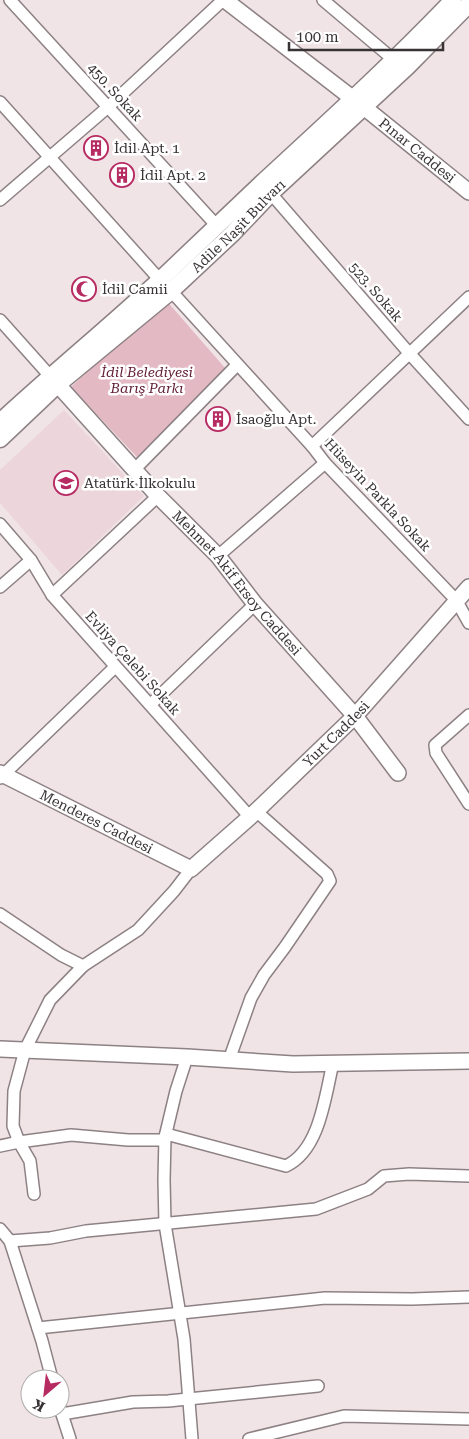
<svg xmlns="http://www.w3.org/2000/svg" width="469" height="1439" viewBox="0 0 469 1439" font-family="'Roboto Serif',serif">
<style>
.built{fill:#ecd6db}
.green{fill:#e3b9c3}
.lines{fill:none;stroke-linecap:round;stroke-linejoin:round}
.minor-casing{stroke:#8d8184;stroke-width:14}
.tertiary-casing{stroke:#8d8184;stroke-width:18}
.secondary-casing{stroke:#8d8184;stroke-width:19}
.minor{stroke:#fff;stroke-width:11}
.tertiary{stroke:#fff;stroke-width:15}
.secondary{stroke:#fff;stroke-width:16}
.labels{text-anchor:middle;stroke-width:5;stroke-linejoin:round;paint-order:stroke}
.street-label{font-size:14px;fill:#373233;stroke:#fff}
.poi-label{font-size:14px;fill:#373233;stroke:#fff;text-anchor:start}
.park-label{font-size:14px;font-style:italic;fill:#611c35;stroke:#fff}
</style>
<rect width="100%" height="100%" fill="#f1e4e7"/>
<path class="built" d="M64 410 144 496 62 575 0 503V470Z"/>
<path class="green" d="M165 299 225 368 137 457 71 387Z"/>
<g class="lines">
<defs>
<g id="minor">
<path d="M10 0 217 226"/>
<path d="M323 0 394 60"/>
<path d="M0 102 160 280 171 291 312 446 325 463 456 600 469 623"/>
<path d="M267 189 409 353 469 419"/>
<path d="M0 200 108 107 223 0"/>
<path d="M0 320 50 376"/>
<path d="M312 446 469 297"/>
<path d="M134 470 237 365"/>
<path d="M0 524 31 560 52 595 250 817"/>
<path d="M218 556 325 463"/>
<path d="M0 587 31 560"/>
<path d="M52 595 158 496"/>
<path d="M151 704 255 604"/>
<path d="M469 715 435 745 436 753 469 804"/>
<path d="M0 778 115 667"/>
<path d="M0 914 61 955 83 966"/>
<path d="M187 1057 176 1091 165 1137 164 1180 165 1224 184 1339 192 1439"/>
<path d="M229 1060 251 998 264 975 285 947 330 881 327 874 256 811"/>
<path d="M166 1134 286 1166C320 1150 325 1096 333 1063"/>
<path d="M0 1146 19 1142 71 1135 128 1140H165"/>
<path d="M34 1194 30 1161 19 1142 13 1126 14 1091 25 1050 50 1000 83 966 138 930 174 891 191 869"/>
<path d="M0 1229 10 1241 42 1341 52 1379"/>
<path d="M10 1241 50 1238 86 1231 316 1209 368 1189 384 1176 409 1174 469 1176"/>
<path d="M38 1328 325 1298 412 1299 469 1297"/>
<path d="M60 1408 70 1439"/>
<path d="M62 1414 133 1402 168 1401 318 1386"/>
<path d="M249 1439 344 1416 469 1419"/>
</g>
<g id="tertiary">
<path id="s1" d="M225 0 365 108 469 192"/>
<path id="s2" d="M50 376 158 496 218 556 255 604 355 716 398 773"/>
<path id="s3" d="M0 773 191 869 250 817 355 716 469 587"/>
<path d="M0 1049 187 1057 293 1064 469 1061"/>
</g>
<g id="secondary">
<path d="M0 422C53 373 108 328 161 279 195 247 228 215 262 183 327 123 392 64 453 0"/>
<path id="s4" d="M0 439 57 385 171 291 233 233 271 193 407 67 469 4"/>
</g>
</defs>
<use href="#minor" class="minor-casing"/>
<use href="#tertiary" class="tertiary-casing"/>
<use href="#secondary" class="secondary-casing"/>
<use href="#minor" class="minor"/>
<use href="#tertiary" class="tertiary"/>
<use href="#secondary" class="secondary"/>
</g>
<defs>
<symbol id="building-ring" viewBox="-11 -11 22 22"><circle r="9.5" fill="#fff" stroke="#b72b63" stroke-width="1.5"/><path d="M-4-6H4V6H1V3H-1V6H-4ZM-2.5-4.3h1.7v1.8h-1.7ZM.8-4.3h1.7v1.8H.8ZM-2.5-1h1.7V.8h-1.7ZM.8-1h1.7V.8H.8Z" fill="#b72b63"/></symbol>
<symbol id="mosque-ring" viewBox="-11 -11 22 22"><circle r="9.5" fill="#fff" stroke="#b72b63" stroke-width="1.5"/><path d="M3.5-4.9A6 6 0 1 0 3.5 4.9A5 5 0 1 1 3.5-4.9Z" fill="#b72b63"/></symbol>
<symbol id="school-ring" viewBox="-11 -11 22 22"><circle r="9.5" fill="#fff" stroke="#b72b63" stroke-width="1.5"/><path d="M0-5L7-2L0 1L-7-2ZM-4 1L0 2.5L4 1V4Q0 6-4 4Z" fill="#b72b63"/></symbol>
</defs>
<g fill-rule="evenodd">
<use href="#building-ring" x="82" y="134" width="28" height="28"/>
<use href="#building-ring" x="108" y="161" width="28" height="28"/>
<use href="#mosque-ring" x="70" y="275" width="28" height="28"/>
<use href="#building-ring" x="204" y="405" width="28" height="28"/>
<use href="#school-ring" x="52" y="469" width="28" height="28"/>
</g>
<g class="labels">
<g class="street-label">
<text transform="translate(115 92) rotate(47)" y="5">450. Sokak</text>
<text dy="5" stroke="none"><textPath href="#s1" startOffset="244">Pınar Caddesi</textPath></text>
<text dy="5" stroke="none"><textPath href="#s4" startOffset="320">Adile Naşit Bulvarı</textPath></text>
<text transform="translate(376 292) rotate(49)" y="5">523. Sokak</text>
<text transform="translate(378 495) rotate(47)" y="5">Hüseyin Parkla Sokak</text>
<text dy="5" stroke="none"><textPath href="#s2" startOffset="279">Mehmet Akif Ersoy Caddesi</textPath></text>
<text transform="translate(133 663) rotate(48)" y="5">Evliya Çelebi Sokak</text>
<text dy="5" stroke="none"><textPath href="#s3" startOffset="412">Yurt Caddesi</textPath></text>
<text dy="5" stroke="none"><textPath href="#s3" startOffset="108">Menderes Caddesi</textPath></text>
</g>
<g class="poi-label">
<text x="114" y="153">İdil Apt. 1</text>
<text x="140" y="180">İdil Apt. 2</text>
<text x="102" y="294">İdil Camii</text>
<text x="236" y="424">İsaoğlu Apt.</text>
<text x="84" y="488">Atatürk İlkokulu</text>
</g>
<g class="park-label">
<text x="147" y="377">İdil Belediyesi<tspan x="147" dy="16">Barış Parkı</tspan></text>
</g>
</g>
<g transform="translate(45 1394) rotate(208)"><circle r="24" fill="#ffffff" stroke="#afadad"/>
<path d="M0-4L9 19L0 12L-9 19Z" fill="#b72b63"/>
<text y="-8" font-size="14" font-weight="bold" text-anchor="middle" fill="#373233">K</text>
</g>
<path d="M289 42v8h154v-8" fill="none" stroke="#373233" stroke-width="2.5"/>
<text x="296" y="42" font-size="15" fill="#373233" stroke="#ffffff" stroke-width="4" paint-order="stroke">100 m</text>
</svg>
